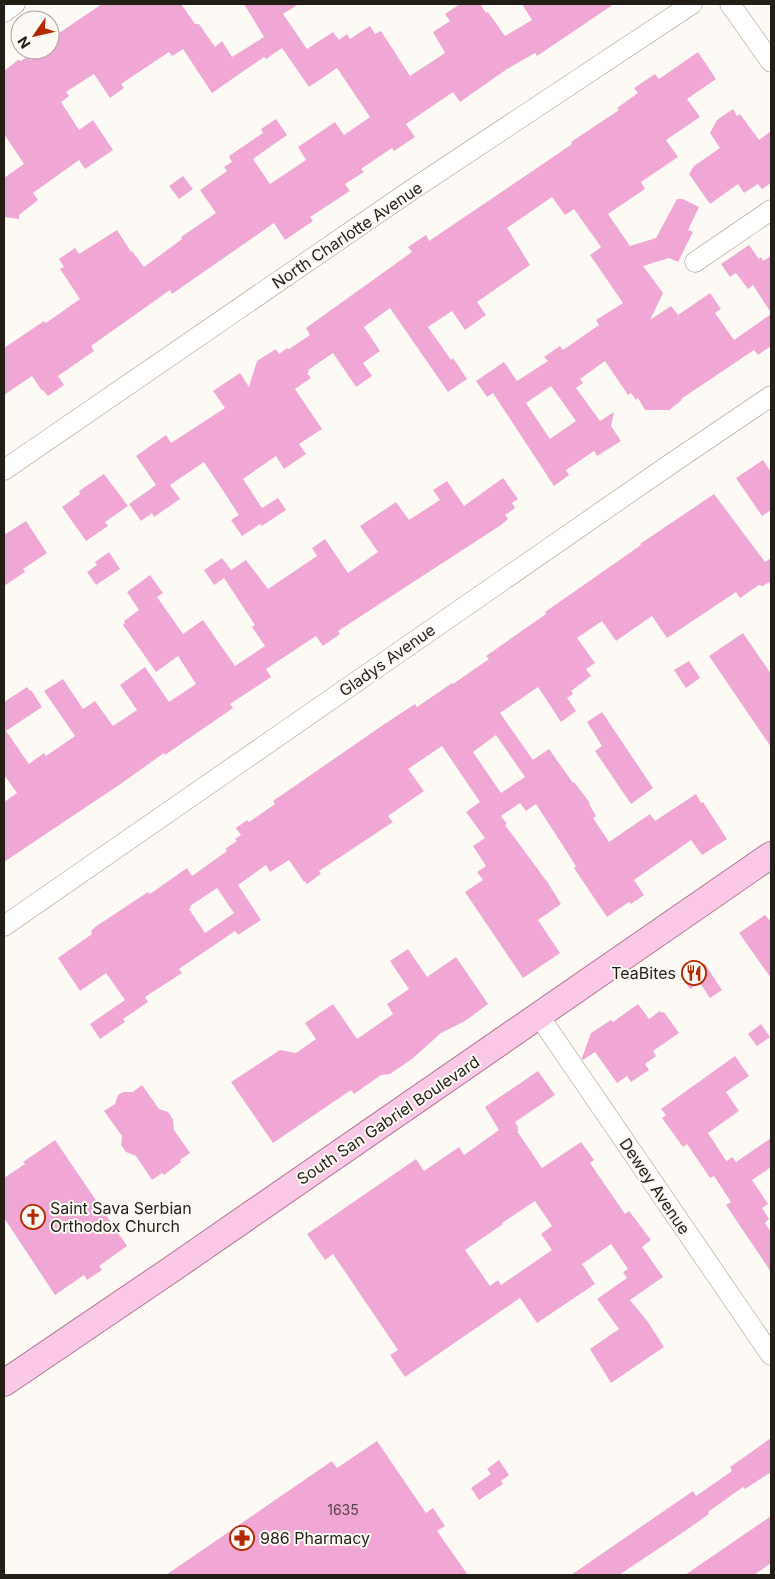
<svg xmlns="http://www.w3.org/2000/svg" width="775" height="1579" viewBox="0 0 775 1579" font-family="Inter,sans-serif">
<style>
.building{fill:#f0a7d5;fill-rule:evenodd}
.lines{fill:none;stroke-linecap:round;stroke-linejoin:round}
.minor-casing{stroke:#a39582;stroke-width:21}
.major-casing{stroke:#af7494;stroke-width:28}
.minor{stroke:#fff;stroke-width:20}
.major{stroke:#fcc8e8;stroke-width:26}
.labels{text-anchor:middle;stroke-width:4;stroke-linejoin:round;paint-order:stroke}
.number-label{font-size:14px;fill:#564046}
.street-label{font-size:16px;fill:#231e16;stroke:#fdfaf6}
.poi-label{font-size:16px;fill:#231e16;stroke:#fdfaf6;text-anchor:start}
</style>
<rect width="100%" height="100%" fill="#fdfaf6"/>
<g class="building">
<path d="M102 4H181L195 24H199L215 47 222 41 232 57 264 37 244 4H299L283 14 307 49 333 32 339 40 347 34 350 39 370 26 375 34 381 31 410 76 445 53 433 32 450 21 445 14 460 4H480L486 13 488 12 505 36 532 20 522 4H614L543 52 537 56 535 53 507 69 460 102 453 92 406 124 415 137 394 151 392 148 361 169 364 172 345 184 350 191 310 217 313 221 285 240 274 223 172 294 170 290 91 346 94 351 58 376 64 385 48 396 43 390 42 391 32 376 4 395V348L44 321 46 323 80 299 60 269 64 267 59 259 75 248 79 254 117 230 131 252 132 251 144 267 182 239 181 237 216 213 200 190 227 171 224 167 232 162 229 156 263 133 261 129 276 119 287 135 253 159 270 184 306 160 298 147 335 122 344 135 370 117 337 68 309 87 282 48 266 59 264 57 212 93 183 49 172 56 169 52 121 84 124 88 110 98 94 74 66 92 69 96 61 102 79 130 93 120 113 150 85 169 79 160 33 193 38 200 19 215V219L4 217V178L24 164 4 134V71L18 60 21 61 28 56 31 60 46 50H50V44L59 39 56 35Z"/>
<path d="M698 52 716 79 687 99 700 117 666 140 678 157 641 182 645 189 608 214 630 246 656 238 677 199H683L699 207 688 230 693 232 678 262 669 258 643 266 663 293 650 320 671 306 678 315 710 293 721 309 715 313 734 340 771 314V346L758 355 754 350 681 399 682 400 669 410H645L638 398 636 400 631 393 628 395 605 361 580 379 583 383 576 388 600 421 614 412 611 426 621 441 597 456 594 451 566 470 569 475 554 486 493 393 487 397 476 381 504 362 517 381 548 361 544 357 560 346 563 350 599 325 596 320 623 303 590 255 601 247 574 209 565 215 552 197 507 228 530 265 477 302 486 315 465 330 452 311 428 327 451 360 453 358 467 379 448 392 390 308 364 327 380 351 363 363 372 376 356 387 333 353 308 370 309 372 307 373 311 378 295 389 322 429 299 444 306 454 284 469 276 456 243 479 262 508 278 498 286 510 262 526 260 524 242 536 231 520 239 515 204 462 170 485 180 499 154 517 152 513 141 521 129 504 156 485 136 456 166 435 171 443 225 408 213 391 240 373 249 387 257 361 260 359 276 349 279 354 287 348 289 349 310 335 306 328 412 252 408 247 426 235 429 241 537 168 572 144 571 142 619 110 617 108 638 93 634 88 655 74 659 79ZM551 386 576 421 550 439 526 403Z"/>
<path d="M733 109 737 116 740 114 759 140 771 131V183L762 189 758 184 744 193 738 184 710 204 689 174 694 166 720 148 710 133 717 120Z"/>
<path d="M183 176 193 189 179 199 169 186Z"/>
<path d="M749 245 759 259 761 257 763 261 771 256V313L753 285 748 289 736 273 730 277 721 264Z"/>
<path d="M763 460 771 472V510L762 516 736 478Z"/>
<path d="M104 474 128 506 105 522 108 526 86 541 62 507 80 494 79 491Z"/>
<path d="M503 478 518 499 512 503 515 508 505 515 508 519 501 525 338 631 340 634 323 646 316 636 266 669 271 677 230 704 233 708 165 755 164 753 122 783 4 862V802L17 793 4 775V702L27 687 30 691 31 690 42 707 6 731 29 764 44 753 46 756 75 736 44 691 63 679 83 709 95 701 113 726 137 710 120 685 145 667 169 702 196 684 178 656 156 672 123 625 125 623 124 621 139 610 127 592 150 575 163 593 157 597 183 634 203 620 235 666 265 646 252 627 255 625 224 578 214 585 204 570 222 558 231 570 246 560 268 589 317 556 312 548 325 539 348 573 378 552 360 526 396 502 409 520 440 500 433 490 447 481 464 506Z"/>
<path d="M714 494 765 562 771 558V581L763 586 759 585 740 598 736 592 667 638 652 616 616 641 602 621 577 638 595 663 586 669 591 676 571 691 573 694 567 698 576 711 561 722 538 687 500 713 533 760 549 749 573 783 574 782 590 803 589 804 596 816 593 818 609 842 650 814 655 821 696 794 701 803 703 802 727 839 702 855 691 840 634 880 644 895 631 904 629 902 607 917 574 868 576 866 536 804 526 811 520 803 501 816 507 824 505 825 548 883 561 904 538 920 560 953 523 978 465 892 483 880 477 872 486 866 473 846 485 838 466 812 480 802 442 746 408 769 424 791 388 816 393 822 319 871 321 874 307 884 305 881 304 882 289 860 270 872 266 865 238 885 261 920 238 935 235 931 179 969 182 973 145 997 148 1002 123 1019 125 1022 100 1039 90 1024 125 1000 106 973 80 991 58 958 92 934 91 931 95 927 148 892 150 894 187 868 192 876 227 851 225 849 237 841 235 839 241 835 236 828 247 820 249 822 275 804 273 801 383 725 415 704 417 707 452 683 453 684 489 659 486 656 546 614 545 612 641 545 640 544ZM496 735 525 777 501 793 473 752ZM217 888 234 913 205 933 189 909 191 907 190 906Z"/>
<path d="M26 521 47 553 23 569 25 572 4 586V535Z"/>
<path d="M109 552 120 569 96 585 87 572 97 565 95 562Z"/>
<path d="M743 633 771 674V747L709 656Z"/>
<path d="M689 661 700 678 686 688 674 670Z"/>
<path d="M602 712 653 788 631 804 595 751 602 746 587 722Z"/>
<path d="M765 915 771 922V978L739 933Z"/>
<path d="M408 949 427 977 456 957 488 1004 465 1021 441 1033 412 1059 390 1074 381 1075 354 1094 351 1090 273 1143 231 1082 280 1050 296 1053 316 1039 305 1023 333 1004 357 1039 393 1014 387 1004 409 989 390 961Z"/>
<path d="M699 964H705L722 990 710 998 700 983 690 989 681 976Z"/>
<path d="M638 1004 649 1019 660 1011 662 1013 664 1012 679 1033 653 1051 656 1056 645 1064 649 1070 631 1082 627 1076 617 1083 595 1052 583 1060 582 1058 591 1033 611 1020 613 1022Z"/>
<path d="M761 1024 770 1037 757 1046 748 1034Z"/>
<path d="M735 1056 749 1076 726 1092 739 1111 708 1133 725 1159 727 1161 732 1157 736 1162 771 1138V1167L752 1180 768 1204 762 1208 769 1219 765 1223 771 1232V1272L726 1205 731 1202 714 1176 710 1178 687 1144 683 1147 662 1118 666 1115 661 1109Z"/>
<path d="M538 1071 555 1095 515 1122 518 1127 517 1128 519 1130 517 1131 542 1168 581 1142 594 1160 590 1163 625 1214 629 1211 651 1240 642 1247 663 1277 630 1300 648 1322 664 1347 611 1383 590 1349 619 1329 597 1299 627 1278 623 1272 628 1269 611 1244 582 1264 595 1284 537 1323 520 1298 405 1377 390 1355 398 1350 333 1254 325 1260 307 1234 416 1159 424 1171 459 1147 464 1155 499 1130 485 1107ZM535 1201 552 1226 541 1234 552 1250 501 1285 498 1280 490 1286 465 1250 503 1224 502 1223Z"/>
<path d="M142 1085 159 1109 168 1112 173 1120 174 1130 190 1153 180 1160 181 1162 164 1175 162 1173 152 1180 136 1156 126 1152 121 1145 122 1136 104 1111 115 1104 118 1095 123 1092H133Z"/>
<path d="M55 1140 127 1246 99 1266 102 1270 87 1280 84 1275 55 1295 4 1218V1178L25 1164 23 1162Z"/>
<path d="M771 1438V1472L745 1489 743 1487 708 1512 709 1514 685 1531 619 1575H571L693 1491 696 1496 732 1471 730 1467Z"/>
<path d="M377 1441 426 1513 433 1508 445 1526 437 1531 468 1575H166L332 1461 337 1468Z"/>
<path d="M499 1460 509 1475 501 1481 503 1484 479 1500 471 1488 491 1474 487 1469Z"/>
<path d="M771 1516V1563L754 1575H685Z"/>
</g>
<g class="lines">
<defs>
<g id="minor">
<path d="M730 4 771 62"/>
<path d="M4 12 15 4"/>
<path d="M695 262 771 210"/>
<path d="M4 470 410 191 692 4"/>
<path d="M4 926 672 463 771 396"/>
<path d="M539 1016 771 1355"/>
</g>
<path id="major" d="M4 1383 169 1271 771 855"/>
</defs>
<use href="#minor" class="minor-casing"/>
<use href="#major" class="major-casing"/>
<use href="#minor" class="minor"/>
<use href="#major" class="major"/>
</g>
<defs>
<symbol id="restaurant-ring" viewBox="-11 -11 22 22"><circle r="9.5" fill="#fdfaf6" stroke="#b42a00" stroke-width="1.5"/><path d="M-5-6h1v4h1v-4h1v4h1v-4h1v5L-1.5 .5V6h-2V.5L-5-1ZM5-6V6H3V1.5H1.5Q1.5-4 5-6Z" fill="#b42a00"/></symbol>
<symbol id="church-ring" viewBox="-11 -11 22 22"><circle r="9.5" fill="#fdfaf6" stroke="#b42a00" stroke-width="1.5"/><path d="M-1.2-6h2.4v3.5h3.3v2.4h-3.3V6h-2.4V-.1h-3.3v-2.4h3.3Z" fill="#b42a00"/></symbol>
<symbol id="pharmacy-ring" viewBox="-11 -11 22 22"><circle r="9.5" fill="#fdfaf6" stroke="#b42a00" stroke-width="1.5"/><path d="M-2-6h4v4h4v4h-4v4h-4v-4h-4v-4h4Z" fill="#b42a00"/></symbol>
</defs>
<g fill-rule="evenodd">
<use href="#restaurant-ring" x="680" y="959" width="28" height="28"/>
<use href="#church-ring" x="19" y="1203" width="28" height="28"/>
<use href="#pharmacy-ring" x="228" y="1524" width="28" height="28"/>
</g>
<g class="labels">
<g class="number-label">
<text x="343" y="1515">1635</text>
</g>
<g class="street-label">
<text transform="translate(347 235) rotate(-34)" y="6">North Charlotte Avenue</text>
<text transform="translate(387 660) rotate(-35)" y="6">Gladys Avenue</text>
<text transform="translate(388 1120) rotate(-34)" y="6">South San Gabriel Boulevard</text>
<text transform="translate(655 1186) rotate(56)" y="6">Dewey Avenue</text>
</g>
<g class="poi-label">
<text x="676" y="979" text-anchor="end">TeaBites</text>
<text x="50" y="1214">Saint Sava Serbian<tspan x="50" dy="18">Orthodox Church</tspan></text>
<text x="260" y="1544">986 Pharmacy</text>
</g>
</g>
<rect width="775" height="1579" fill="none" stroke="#231e16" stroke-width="10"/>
<g transform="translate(35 35) rotate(236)"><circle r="24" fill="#fdfaf6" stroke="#a6a29c"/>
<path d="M0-4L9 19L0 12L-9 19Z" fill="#b42a00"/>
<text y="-8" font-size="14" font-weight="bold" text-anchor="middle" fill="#231e16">N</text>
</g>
</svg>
